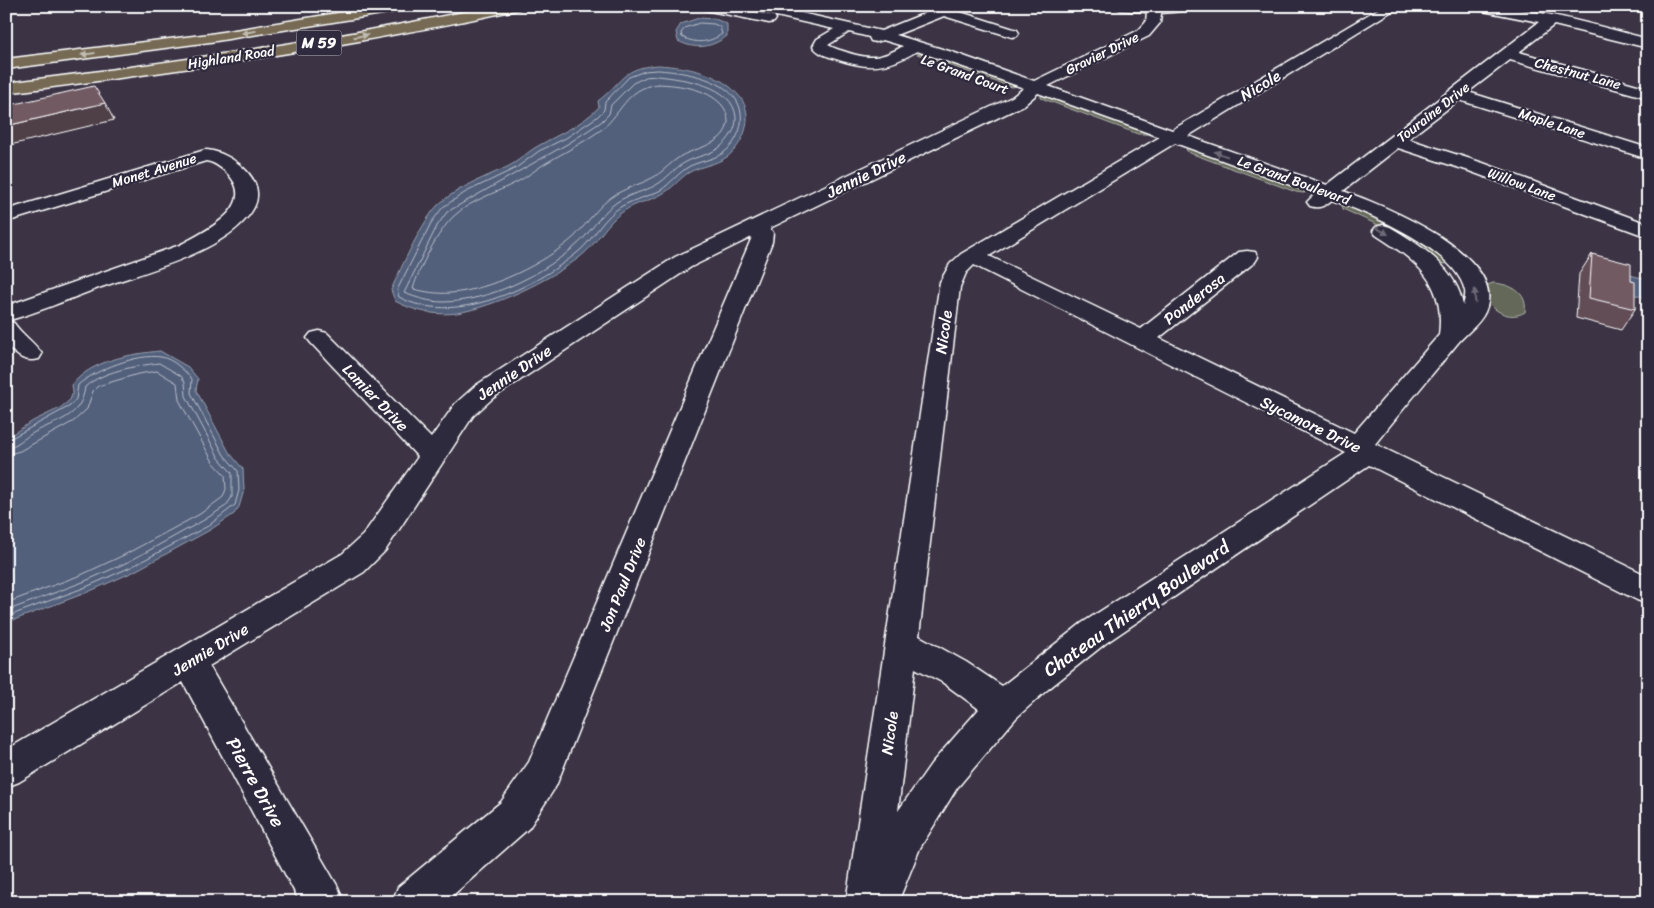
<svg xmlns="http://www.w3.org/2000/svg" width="1654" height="908" viewBox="0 0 1654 908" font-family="Sriracha,sans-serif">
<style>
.green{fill:#636759;stroke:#b1b3ac}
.water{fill:#52607b;stroke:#97a0b0}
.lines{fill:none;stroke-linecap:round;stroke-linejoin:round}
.shore{stroke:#babfca;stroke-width:1}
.street-casing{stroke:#fff;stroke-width:3}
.highway-casing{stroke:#fff;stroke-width:3}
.street{fill:#2f2a3d;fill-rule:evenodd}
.highway{fill:#766a54;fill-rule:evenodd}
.wall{fill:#624d56;stroke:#fff}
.shaded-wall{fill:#503f46;stroke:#fff}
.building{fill:#725a64;stroke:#fff}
.oneway{fill:#c1bcb2}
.oneway2{fill:#6d6a77}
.labels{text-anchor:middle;stroke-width:4.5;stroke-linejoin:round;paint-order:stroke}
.far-street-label{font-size:14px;fill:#fff;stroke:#2f2a3d}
.shield{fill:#2f2a3d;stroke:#c1bfc5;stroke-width:1}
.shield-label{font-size:15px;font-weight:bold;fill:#fff}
.street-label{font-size:16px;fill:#fff;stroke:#2f2a3d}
.near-street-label{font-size:19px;fill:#fff;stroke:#2f2a3d}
</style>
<rect width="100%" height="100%" fill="#3c3445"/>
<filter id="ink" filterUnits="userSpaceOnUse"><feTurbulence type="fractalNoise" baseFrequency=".02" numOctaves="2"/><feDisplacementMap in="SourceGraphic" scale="10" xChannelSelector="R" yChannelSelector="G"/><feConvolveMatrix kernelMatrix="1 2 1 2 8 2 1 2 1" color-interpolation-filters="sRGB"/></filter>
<g filter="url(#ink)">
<g class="green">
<path d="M916 51 1018 85 1013 87 1008 86 917 54Z"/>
<path d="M1045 94 1150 133 1149 134H1138L1041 98V96Z"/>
<path d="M1188 148 1308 190V192L1303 193 1296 192 1190 153 1186 150Z"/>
<path d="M1346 204 1410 232 1449 262 1445 264 1436 262 1389 230 1343 209 1342 205Z"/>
<path d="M1493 283C1510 284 1528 292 1525 312 1507 323 1482 306 1485 286Z"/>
</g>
<g class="water">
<path d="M699 18 715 19 727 24V36C711 48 695 50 678 41L676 32 681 24Z"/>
<path d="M658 65C688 67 721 73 740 97 755 116 744 144 727 157 715 165 700 166 688 173 679 179 672 189 662 194 650 201 635 203 624 211 606 222 598 243 580 257 548 281 496 306 457 313 436 316 413 311 395 301L391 290C401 268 423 219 439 204 458 187 484 178 507 167 518 162 527 152 538 146 559 134 582 125 599 107L598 101C623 82 621 68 658 65Z"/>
<path d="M1593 266 1646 279V298L1629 293Z"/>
<path d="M160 351 188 367 198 379 196 390 229 452 243 469 244 490 239 507 234 514 210 530 133 572 88 592 6 623V438L33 421 60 408 70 400 73 392 72 385C91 360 131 354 160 351Z"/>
</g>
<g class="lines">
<g class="shore">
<path d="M700 23 714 24 720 27 722 34C709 43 696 44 682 37L681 33 685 28Z"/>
<path d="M658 70C688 72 746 81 741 123 740 132 735 142 728 149 718 159 703 160 690 166 679 172 671 183 661 190 649 197 634 199 622 206 603 217 594 239 578 252 534 288 453 327 399 297L397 290 431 223 443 207 466 192 516 168 539 151 566 138 597 117 604 110 605 102 629 77 645 71Z"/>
<path d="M658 76C684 79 733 85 736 117 737 128 729 140 720 147 710 155 697 156 686 162 674 168 667 179 656 185 644 192 629 194 617 202 599 214 590 235 573 248 539 276 489 301 444 302 430 302 417 298 404 293L437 226 447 212 569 143 601 122 609 114 611 105 633 83 646 77Z"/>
<path d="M658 84C680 85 706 88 722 105 726 110 728 116 728 122 725 145 697 147 681 156 671 162 664 171 654 177 642 184 628 187 616 194 598 205 588 223 574 237 544 264 490 290 451 293 437 294 426 292 413 289 419 268 438 231 454 216 471 200 496 193 517 182 527 177 536 169 546 163 563 153 581 144 598 132 622 116 624 88 658 84Z"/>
<path d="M6 441 70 406 76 399 78 385C95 370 138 353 161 357 173 359 184 370 192 379L191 393 224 455 238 471 239 490 235 505 208 526 131 567 86 587 6 617"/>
<path d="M6 448C17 446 24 438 33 433 56 420 81 419 85 387 103 371 135 366 159 363L181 376 185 382 186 396 219 458 232 473V497L226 506 204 520 128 562 83 582 6 611"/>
<path d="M6 455 20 451 74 421 87 409 93 391 98 386 138 374 157 371 177 383 179 400 213 462 225 475 226 489 223 497 200 514 124 555 81 575 6 603"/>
</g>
<defs>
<g id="street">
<path d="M698 6H727L774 16 776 19 774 22 769 23 705 10Z"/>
<path d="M743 6H770L881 31 943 6H963L957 11 1017 30 1019 33 1017 36 1012 37 944 16 896 35 952 52 1034 81 1139 30 1146 22 1147 12 1121 10 1114 6H1202L1195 10 1161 13 1160 23 1149 36 1048 86 1172 130 1383 6H1400L1188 136 1327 185 1539 22 1478 10 1471 6C1531 6 1590 24 1648 39V48L1554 25 1519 52 1648 88V98L1510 60 1468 92 1648 148V159L1459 100 1408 139 1483 163 1648 224V237L1469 171 1398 148 1343 191C1381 204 1511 256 1485 312 1479 325 1466 333 1457 344 1430 377 1402 410 1375 444L1648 576V604L1637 600 1369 465 1106 643 1047 690 1016 718 957 788 920 848 898 902H846L940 282 950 264 961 254 1160 137 1038 93 1024 105 770 228 773 233 772 242 556 786 529 828 445 902H392L398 887 501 802 529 762 752 237 691 267 493 398 473 416 385 551 364 572 209 666 338 887 344 902H300L183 682 19 782 6 787V750L342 554 363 535 418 457 311 343 307 338 311 333 319 331 327 333 431 438 455 404 475 386 675 257 1012 97 1024 88 917 51C887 69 869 70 836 59 827 56 818 54 813 46L817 39 834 29 745 9ZM849 32 869 37 871 41 876 42 883 40 903 46C881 59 870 60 846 52 840 50 833 48 828 45ZM1175 143 1315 194 1307 202 1310 206C1320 209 1324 206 1332 200 1368 213 1456 249 1465 291 1466 295 1464 301 1463 306 1458 269 1419 244 1390 227L1383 225 1376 227 1373 231 1376 235C1416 261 1446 282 1439 335L1354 433 1159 338 1255 262 1258 257 1255 252 1247 251 1239 252 1141 329 989 256ZM974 265 1346 453 1082 623 1002 686 966 662 919 636 960 287 966 273ZM915 668 942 682 979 709 931 764 898 811Z"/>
<path d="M205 150C225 150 259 173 257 196 257 206 249 216 243 222 210 256 140 273 96 289 66 300 37 313 6 321V306L180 245C203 232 258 208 229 175 223 169 215 162 206 161L6 222V210Z"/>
<path d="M6 321 14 323C22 335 34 342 42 354L39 359C23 363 17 355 6 345Z"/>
</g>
<g id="highway">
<path d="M380 6H414L407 10 210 42 6 69V59L210 34Z"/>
<path d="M493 6H521L519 9C466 22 412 31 359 41 242 62 124 78 6 93V83C169 63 332 40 493 6Z"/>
</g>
</defs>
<use href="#street" class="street-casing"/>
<use href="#highway" class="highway-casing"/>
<use href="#street" class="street"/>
<use href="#highway" class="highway"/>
</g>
<g class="wall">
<path d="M1614 6H1646L1643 10 1640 9 1638 11Z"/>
<path d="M1592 254 1631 281 1635 309 1621 330 1576 318 1579 274Z"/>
</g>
<path class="shaded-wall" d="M105 103 114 120 6 146V126Z"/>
<g class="building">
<path d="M94 86 105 103 6 126V106Z"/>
<path d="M1592 254 1631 264V281L1635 282V309L1589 298Z"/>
</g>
<defs><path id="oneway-solid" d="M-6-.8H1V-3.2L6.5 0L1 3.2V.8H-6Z" transform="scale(1.25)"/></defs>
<g class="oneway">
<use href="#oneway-solid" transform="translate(249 32) rotate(171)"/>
<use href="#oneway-solid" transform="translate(361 36) rotate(-10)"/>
<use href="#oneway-solid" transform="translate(88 54) rotate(173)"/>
</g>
<g class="oneway2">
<use href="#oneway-solid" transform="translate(1221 154) rotate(-160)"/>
<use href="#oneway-solid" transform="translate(1382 231) rotate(29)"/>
<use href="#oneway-solid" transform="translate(1475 296) rotate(-92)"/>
</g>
</g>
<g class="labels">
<g class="far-street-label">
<text transform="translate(1102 53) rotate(-26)" y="5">Gravier Drive</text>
<text transform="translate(231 57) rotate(-9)" y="5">Highland Road</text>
<text transform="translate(1578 73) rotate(15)" y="5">Chestnut Lane</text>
<text transform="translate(965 74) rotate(20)" y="5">Le Grand Court</text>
<text transform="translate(1433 112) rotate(-38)" y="5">Touraine Drive</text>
<text transform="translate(1552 123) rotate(18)" y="5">Maple Lane</text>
<text transform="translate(154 170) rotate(-17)" y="5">Monet Avenue</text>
<text transform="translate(1294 180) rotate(20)" y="5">Le Grand Boulevard</text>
<text transform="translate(1522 184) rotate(20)" y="5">Willow Lane</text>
</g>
<rect class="shield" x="296.5" y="30.5" width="45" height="25" rx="4"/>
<g class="shield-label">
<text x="319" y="48">M 59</text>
</g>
<g class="street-label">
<text transform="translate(1260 85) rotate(-31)" y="6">Nicole</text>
<text transform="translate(866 174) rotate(-26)" y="6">Jennie Drive</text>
<text transform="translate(1194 298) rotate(-38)" y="6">Ponderosa</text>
<text transform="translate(943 332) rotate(-82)" y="6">Nicole</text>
<text transform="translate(514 372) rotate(-34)" y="6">Jennie Drive</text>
<text transform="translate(376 397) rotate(46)" y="6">Lamier Drive</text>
<text transform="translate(1311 424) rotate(26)" y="6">Sycamore Drive</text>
<text transform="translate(622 584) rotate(-68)" y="6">Jon Paul Drive</text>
<text transform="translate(210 649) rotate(-31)" y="6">Jennie Drive</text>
<text transform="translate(889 733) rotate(-82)" y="6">Nicole</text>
</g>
<g class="near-street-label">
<text transform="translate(1136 608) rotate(-35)" y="7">Chateau Thierry Boulevard</text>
<text transform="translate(256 782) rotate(61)" y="7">Pierre Drive</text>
</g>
</g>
<rect width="1654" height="908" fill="none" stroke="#2f2a3d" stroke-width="25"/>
<rect x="12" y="12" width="1629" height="883" fill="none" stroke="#fff" stroke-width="2" filter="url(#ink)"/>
</svg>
